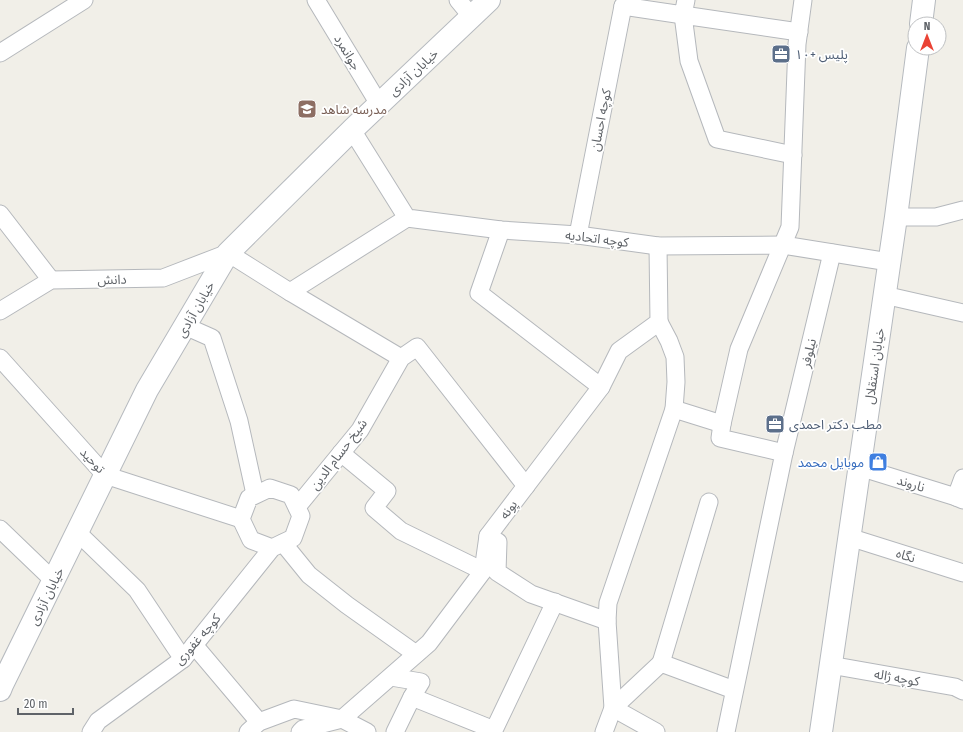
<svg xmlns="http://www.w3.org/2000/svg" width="963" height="732" viewBox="0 0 963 732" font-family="'Fira Sans Condensed','Noto Sans Arabic',sans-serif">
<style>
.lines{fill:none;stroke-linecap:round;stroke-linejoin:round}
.street-casing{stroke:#b5b8bc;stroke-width:19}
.secondary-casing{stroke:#b6babf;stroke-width:24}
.street{stroke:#fff;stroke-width:17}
.secondary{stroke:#fff;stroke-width:22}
.labels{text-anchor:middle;stroke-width:3.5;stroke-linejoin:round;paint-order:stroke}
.street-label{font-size:13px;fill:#5f6368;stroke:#fff}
.service-label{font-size:13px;fill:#4e5e75;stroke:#fff;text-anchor:start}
.education-label{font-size:13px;fill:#785e54;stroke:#fff;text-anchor:start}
.shop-label{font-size:13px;fill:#366cbe;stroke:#fff;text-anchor:end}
</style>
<rect width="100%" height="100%" fill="#f1efe8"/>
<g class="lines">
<defs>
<g id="street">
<path d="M316 0 379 104"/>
<path d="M458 0 472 17"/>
<path d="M623 6 683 15 686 0"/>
<path d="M0 53 84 0"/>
<path d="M352 130 407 218 501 230 578 235 658 246 783 245 889 262"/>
<path d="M793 155 717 139 689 61 683 15 799 32"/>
<path d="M0 214 51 280"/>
<path d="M896 217H936L963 210"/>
<path d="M501 230 479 293 601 387"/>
<path d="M578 235 623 6"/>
<path d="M290 292 401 358"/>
<path d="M884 295 963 313"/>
<path d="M0 311 51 280 163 278 228 253 290 292 407 218"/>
<path d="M659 322 669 341 675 357 676 382 674 409"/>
<path d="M185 326 212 338 239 421 255 494"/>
<path d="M0 358 105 475 241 519"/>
<path d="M722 424 720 438 784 453 726 732"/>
<path d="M341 453 387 491 374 508 401 531 483 571"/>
<path d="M784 453 832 253"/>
<path d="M859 467 956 497 963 500"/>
<path d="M956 497 963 478"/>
<path d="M297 507 360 430 401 358 417 347 526 486"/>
<path d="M0 529 53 580"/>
<path d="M77 532 137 590 183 659"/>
<path d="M488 536 498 542 497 572 531 594 607 621"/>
<path d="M849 537 963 573"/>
<path d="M283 543 309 575 347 605 416 654"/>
<path d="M194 645 259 722"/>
<path d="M661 663 709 502"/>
<path d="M830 665 955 687 963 691"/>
<path d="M391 677 421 682 412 697"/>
<path d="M613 708 661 663 734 690"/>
<path d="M613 708 656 732"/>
<path d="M91 732 98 721 183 659 272 548 293 538 301 516 291 495 270 488 249 498 241 519 251 540 272 548"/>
<path d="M248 732 259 722 294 709 342 719 367 732"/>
<path d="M300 732 303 729 342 719 429 643 483 571 488 536 601 387 619 351 659 322 658 246"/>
<path d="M395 732 412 697 494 730 555 602"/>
<path d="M604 732 613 708 607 621 608 603 674 409 722 424 739 349 790 227 797 44 803 0"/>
</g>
<g id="secondary">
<path d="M921 24 924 0"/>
<path d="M0 690 2 685 147 390 228 253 352 130 489 0"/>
<path d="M821 732 896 217 918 48"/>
</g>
</defs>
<use href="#street" class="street-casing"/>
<use href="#secondary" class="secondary-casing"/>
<use href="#street" class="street"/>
<use href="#secondary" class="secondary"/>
</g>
<defs>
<symbol id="office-square" viewBox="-11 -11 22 22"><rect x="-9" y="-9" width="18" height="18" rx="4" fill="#5c6f8a" stroke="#fff"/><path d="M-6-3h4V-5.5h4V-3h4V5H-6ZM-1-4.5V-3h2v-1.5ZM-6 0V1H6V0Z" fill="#fff"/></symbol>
<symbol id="school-square" viewBox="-11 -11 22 22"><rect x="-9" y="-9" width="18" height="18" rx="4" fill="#8d6e63" stroke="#fff"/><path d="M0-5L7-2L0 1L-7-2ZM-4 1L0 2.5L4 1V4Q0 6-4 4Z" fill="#fff"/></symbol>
<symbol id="shop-square" viewBox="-11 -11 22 22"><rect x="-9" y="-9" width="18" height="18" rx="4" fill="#3f7fe0" stroke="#fff"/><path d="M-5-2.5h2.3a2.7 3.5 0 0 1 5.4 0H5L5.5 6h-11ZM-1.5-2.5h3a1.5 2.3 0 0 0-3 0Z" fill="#fff"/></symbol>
</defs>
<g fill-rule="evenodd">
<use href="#office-square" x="770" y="43" width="22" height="22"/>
<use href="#school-square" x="296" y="98" width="22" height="22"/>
<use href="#office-square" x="764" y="413" width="22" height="22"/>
<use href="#shop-square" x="867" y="451" width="22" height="22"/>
</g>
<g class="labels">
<g class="street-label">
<text transform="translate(348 52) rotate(59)" y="5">جوانمرد</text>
<text transform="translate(413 72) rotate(-43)" y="5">خیابان آزادی</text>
<text transform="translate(600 120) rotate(-79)" y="5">کوچه احسان</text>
<text transform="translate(597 238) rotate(7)" y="5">کوچه اتحادیه</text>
<text transform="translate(112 279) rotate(-1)" y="5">دانش</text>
<text transform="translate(195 309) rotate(-60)" y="5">خیابان آزادی</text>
<text transform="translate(808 353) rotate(-77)" y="5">نیلوفر</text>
<text transform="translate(874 366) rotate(-82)" y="5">خیابان استقلال</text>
<text transform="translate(338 454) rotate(-53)" y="5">شیخ حسام الدین</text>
<text transform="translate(93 460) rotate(47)" y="5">توحید</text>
<text transform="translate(911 483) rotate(17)" y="5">ناروند</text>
<text transform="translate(508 509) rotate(-53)" y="5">پونه</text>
<text transform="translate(906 555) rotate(18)" y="5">نگاه</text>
<text transform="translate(46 596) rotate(-64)" y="5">خیابان آزادی</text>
<text transform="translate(197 639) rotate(-49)" y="5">کوچه غفوری</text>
<text transform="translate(897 677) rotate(10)" y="5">کوچه ژاله</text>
</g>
<g class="service-label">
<text x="795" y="59">پلیس +۱۰</text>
<text x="789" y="429">مطب دکتر احمدی</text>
</g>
<g class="education-label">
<text x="321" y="114">مدرسه شاهد</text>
</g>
<g class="shop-label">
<text x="864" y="467">موبایل محمد</text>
</g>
</g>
<g transform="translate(927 36)"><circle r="19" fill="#ffffff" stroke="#bfc1c3"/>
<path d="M0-3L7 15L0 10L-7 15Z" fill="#ea4335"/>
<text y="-6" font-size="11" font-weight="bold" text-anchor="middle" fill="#5f6368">N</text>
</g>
<path d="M18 708v6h55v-6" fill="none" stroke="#5f6368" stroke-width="2"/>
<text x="24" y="708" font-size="12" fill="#5f6368" stroke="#ffffff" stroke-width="3" paint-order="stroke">20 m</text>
</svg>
